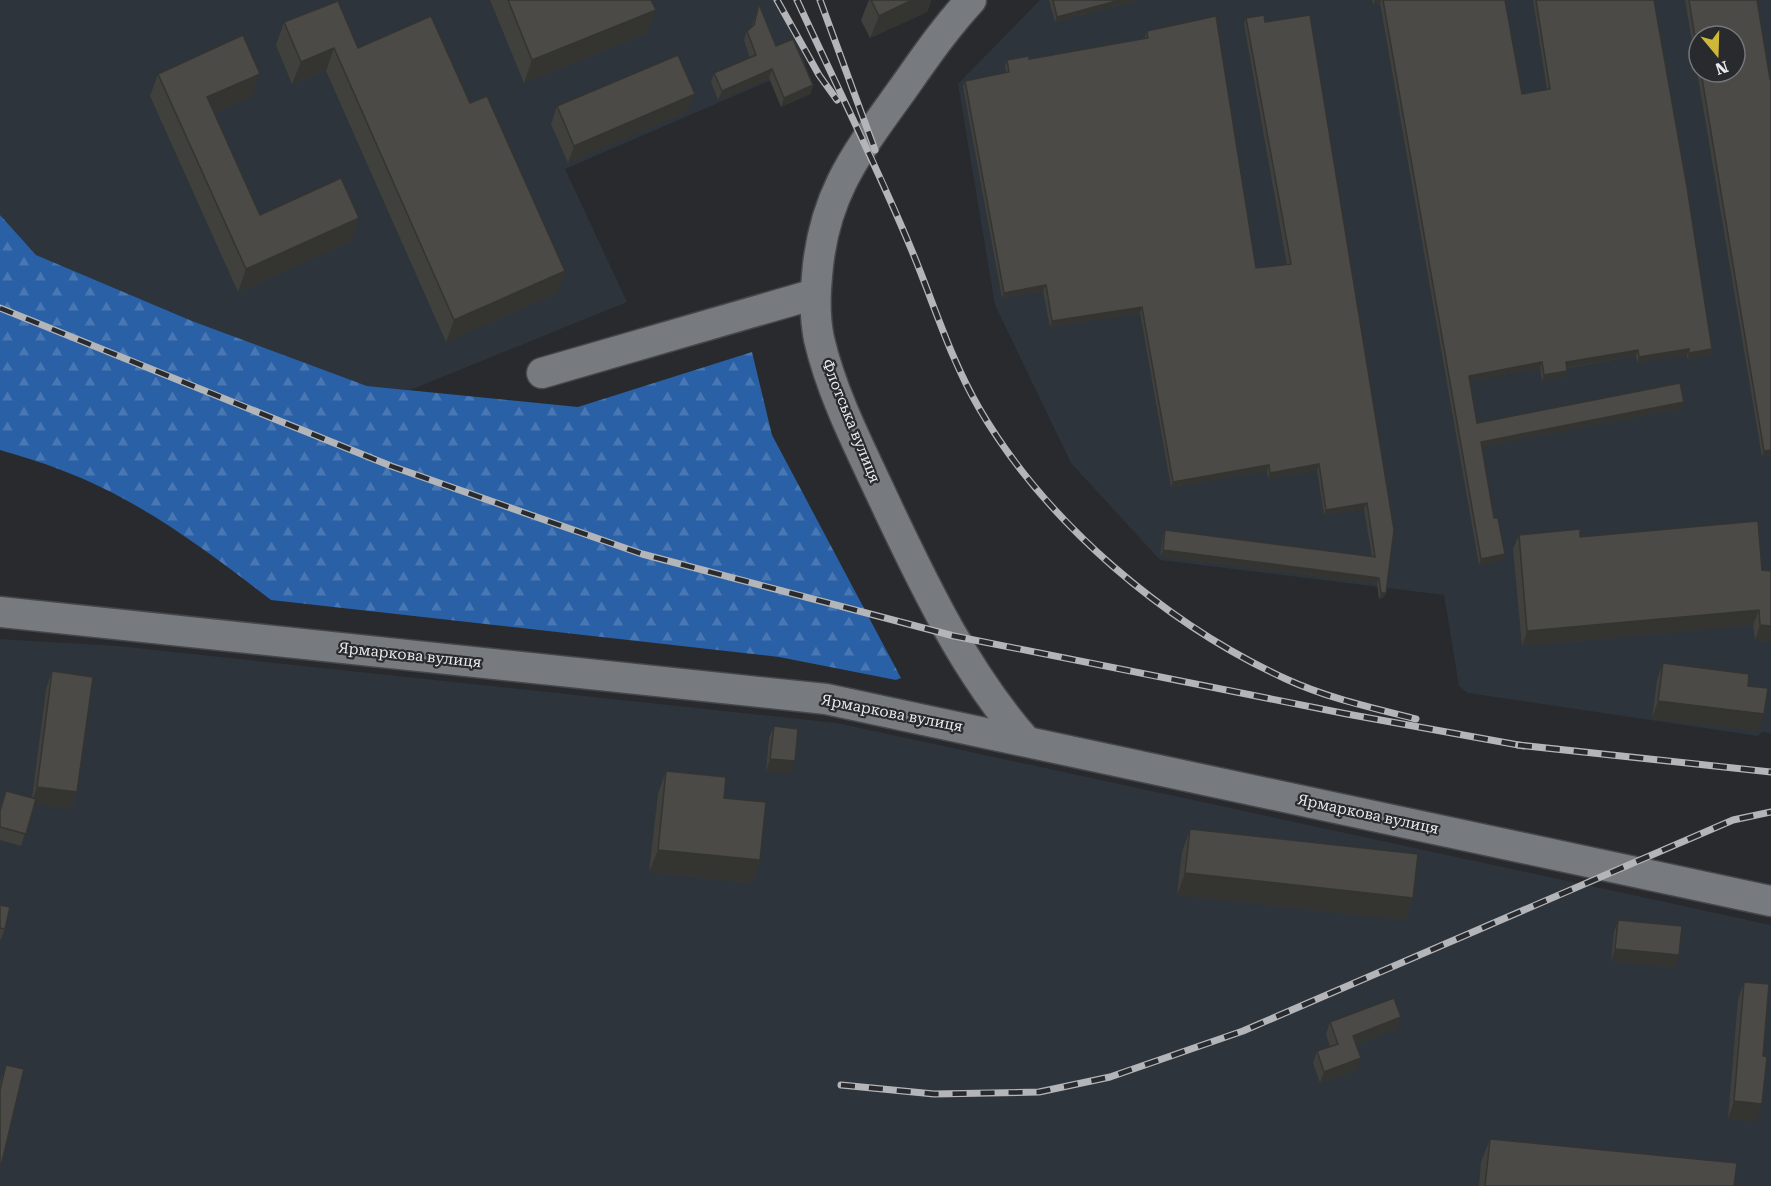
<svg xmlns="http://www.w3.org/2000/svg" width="1771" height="1186" viewBox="0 0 1771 1186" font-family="'Roboto Serif',serif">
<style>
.built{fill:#2e343c;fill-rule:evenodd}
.forest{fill:url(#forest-firs)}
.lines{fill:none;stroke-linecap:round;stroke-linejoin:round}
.minor-casing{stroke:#45474a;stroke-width:33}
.minor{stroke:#777a7e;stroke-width:30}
.rail-casing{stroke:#b3b5b8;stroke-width:7}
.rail{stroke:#282a2e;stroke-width:4.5;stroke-dasharray:14;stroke-linecap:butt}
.wall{fill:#40403c;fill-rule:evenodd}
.shaded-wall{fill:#343431}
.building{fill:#4b4a46;stroke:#343431;stroke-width:1.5}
.labels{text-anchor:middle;stroke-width:4.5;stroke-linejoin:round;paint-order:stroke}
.street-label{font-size:15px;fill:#e9eaed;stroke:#282a2e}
</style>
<defs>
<pattern id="forest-firs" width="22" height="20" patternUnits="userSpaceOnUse" patternTransform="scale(1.5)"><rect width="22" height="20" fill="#2960a6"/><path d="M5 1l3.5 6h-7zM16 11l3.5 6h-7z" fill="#4877b3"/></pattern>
</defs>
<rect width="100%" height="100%" fill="#282a2e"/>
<g class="built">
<path d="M0 0H782L806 65 565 169 627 302 410 390 367 386 192 321 36 255 0 215Z"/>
<path d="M1040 0H1771V733L1762 732 1758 736 1468 693 1459 686 1444 595 1160 560 1071 463 995 305 958 84ZM1699 36H1735V72H1699Z"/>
<path d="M0 639 117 646 837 723 1771 925V1186H0Z"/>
</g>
<path class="forest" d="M0 215 36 255 192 321 367 386 578 407 752 352 772 435 901 678 896 680 779 657 271 600C206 550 139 499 61 470 41 462 20 456 0 450Z"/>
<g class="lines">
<defs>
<g id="minor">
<path d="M971 0C945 28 924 59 902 90 856 154 823 195 817 276 815 296 815 319 819 339 833 399 864 456 889 511 927 591 967 674 1026 741"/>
<path d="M542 373 815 294"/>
<path d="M0 612 826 699 1771 901"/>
</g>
</defs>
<use href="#minor" class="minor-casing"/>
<use href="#minor" class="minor"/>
<defs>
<g id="rail">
<path d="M777 0 819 75 837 100"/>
<path d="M797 0C835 83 877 166 912 251 934 304 950 358 979 408 1046 523 1166 624 1286 679 1327 698 1373 708 1416 719"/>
<path d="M820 0 875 150"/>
<path d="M0 308 391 466 642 554 954 636 1347 714 1524 746"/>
<path d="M1518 745 1771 772"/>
<path d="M841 1085 934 1094 1039 1092 1110 1077 1243 1031 1733 820 1771 812"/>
</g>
</defs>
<use href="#rail" class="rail-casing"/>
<use href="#rail" class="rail"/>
</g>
<g class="wall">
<path d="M490 0H651L647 33 524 83Z"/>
<path d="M869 0H931L927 12 870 38 861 20Z"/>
<path d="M1049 0H1141L1055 22Z"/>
<path d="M1372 0H1505L1522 94 1547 90 1533 0H1654L1712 349 1710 355 1687 359V355L1637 363 1636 356 1567 368V371L1565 377 1542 381 1540 368 1470 381 1477 423 1682 408 1481 447 1494 518 1502 560 1479 565 1380 3 1373 5Z"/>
<path d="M1685 0H1757L1771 455 1762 457ZM1699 36 1735 72H1699Z"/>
<path d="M759 4 776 46 813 85 810 94 781 107 769 78 718 100 711 82 714 73 750 58 744 40 747 31 752 26Z"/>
<path d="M1310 15 1383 598 1379 599 1377 584 1160 556 1163 536 1165 530 1372 557 1364 509 1324 515 1317 470 1268 479 1267 471 1171 487 1140 313 1050 327 1043 291 1002 298 963 87 965 81 1006 73 1005 66 1007 60 1029 59 1145 38 1147 31 1256 268 1287 265 1244 24 1246 18 1265 22Z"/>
<path d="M284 22 358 48 470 103 565 271 557 293 446 342 326 71 292 84 276 45Z"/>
<path d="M158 74 252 96 214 113 260 215 351 241 238 292 150 96Z"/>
<path d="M557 106 688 111 568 163 551 124Z"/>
<path d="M1519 535 1580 537 1762 570 1771 641 1755 640 1753 625 1522 646 1513 549Z"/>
<path d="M1663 663 1758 731 1652 719 1657 680Z"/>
<path d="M52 671 77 792 71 809 34 804 21 846 0 840V807L6 791 32 798 46 689Z"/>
<path d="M774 726 791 773 766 771 769 738Z"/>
<path d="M666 771 724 798 760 860 752 883 649 872 658 794Z"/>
<path d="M1190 829 1413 898 1405 920 1177 895 1182 852Z"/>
<path d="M0 905 5 929 0 941Z"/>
<path d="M1618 920 1675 967 1611 961 1614 932Z"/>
<path d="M1744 982 1756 1121 1728 1119 1738 999Z"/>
<path d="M1330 1022 1397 1029 1356 1044 1357 1070 1320 1083 1313 1063 1317 1051 1330 1047 1326 1034Z"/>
<path d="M6 1065 0 1170V1082Z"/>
<path d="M1490 1139 1734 1186H1479L1481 1162Z"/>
</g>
<g class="shaded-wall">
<path d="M912 0H931L927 12 870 38 879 16Z"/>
<path d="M1120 0H1141L1055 22 1057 17Z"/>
<path d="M1375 0H1381L1380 3 1373 5Z"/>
<path d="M656 10 647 33 524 83 532 60Z"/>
<path d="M334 48 326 71 292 84 301 62Z"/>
<path d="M772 69 769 78 718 100 722 91Z"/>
<path d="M260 74 252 96 199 120 207 97Z"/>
<path d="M813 85 810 94 781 107 784 98Z"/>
<path d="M695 94 688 111 568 163 574 146Z"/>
<path d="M359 218 351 241 238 292 246 269Z"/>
<path d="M565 271 557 293 446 342 454 320Z"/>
<path d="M1046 285 1043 291 1002 298 1004 293Z"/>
<path d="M1142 307 1140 313 1050 327 1052 321Z"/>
<path d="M1689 349 1687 355 1637 363 1639 357Z"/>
<path d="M1712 349 1710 355 1687 359 1689 353Z"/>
<path d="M1638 350 1636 356 1563 368 1566 362Z"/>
<path d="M1542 362 1540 368 1467 382 1469 376Z"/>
<path d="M1567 371 1565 377 1542 381 1544 375Z"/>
<path d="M1684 402 1682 408 1478 448 1481 442Z"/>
<path d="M1771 450V455L1762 457 1764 451Z"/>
<path d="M1319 464 1317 470 1268 479 1270 473Z"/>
<path d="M1269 465 1267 471 1171 487 1173 482Z"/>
<path d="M1367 503 1364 509 1324 515 1326 510Z"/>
<path d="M1163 550 1379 578 1377 584 1160 556Z"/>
<path d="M1505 554 1502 560 1479 565 1481 559Z"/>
<path d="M1381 593H1386L1383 598 1379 599Z"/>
<path d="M1759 610 1753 625 1522 646 1527 631Z"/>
<path d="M1760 625 1771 626V641L1755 640Z"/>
<path d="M1658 701 1764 714 1758 731 1652 719Z"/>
<path d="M770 759 795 761 791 773 766 771Z"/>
<path d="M37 787 77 792 71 809 31 804Z"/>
<path d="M658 850 760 860 752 883 649 872Z"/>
<path d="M1185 873 1413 898 1405 920 1177 895Z"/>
<path d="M1615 949 1679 955 1675 967 1611 961Z"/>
<path d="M1401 1017 1397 1029 1348 1047 1353 1036Z"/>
<path d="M1361 1058 1357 1070 1320 1083 1324 1072Z"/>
<path d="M1734 1101 1762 1104 1756 1121 1728 1119Z"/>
</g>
<g class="building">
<path d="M508 0H651L656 10 532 60Z"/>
<path d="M871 0H912L879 16Z"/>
<path d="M1053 0H1120L1057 17Z"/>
<path d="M1383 0H1505L1522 94 1550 89 1536 0H1654L1687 187 1712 349 1689 353V349L1639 357 1638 350 1566 362 1567 371 1544 375 1542 362 1469 376 1477 423 1680 383 1684 402 1481 442 1494 518H1498L1505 554 1481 559Z"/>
<path d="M1689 0H1757L1770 79 1771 78V450L1764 451 1701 72H1735V36H1699V62Z"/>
<path d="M338 1 358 48 431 16 470 103 487 96 565 271 454 320 334 48 301 62 284 22Z"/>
<path d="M759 4 776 46 793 39 813 85 784 98 772 69 722 91 714 73 756 55 747 31 754 25Z"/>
<path d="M1264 15 1265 22 1310 15 1394 530 1386 593H1381L1379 578 1163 550 1165 530 1375 557 1367 503 1326 510 1319 464 1270 473 1269 465 1173 482 1142 307 1052 321 1046 285 1004 293 965 81 1009 72 1007 60 1029 56V59L1148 38 1147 31 1216 16 1256 268 1291 264 1246 18Z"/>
<path d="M243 35 260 74 207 97 260 215 341 178 359 218 246 269 158 74Z"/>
<path d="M678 55 695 94 574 146 557 106Z"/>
<path d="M1758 521 1762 570 1771 571V626L1760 625 1759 610 1527 631 1519 535 1580 529V537Z"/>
<path d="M1663 663 1749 674 1748 686 1768 688 1764 714 1658 701Z"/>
<path d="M52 671 93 677 77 792 37 787Z"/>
<path d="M774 726 798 729 795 761 770 759Z"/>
<path d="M666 771 726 777 724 798 766 802 760 860 658 850Z"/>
<path d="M6 791 36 799 26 834 0 827V811Z"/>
<path d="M1190 829 1418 854 1413 898 1185 873Z"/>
<path d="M0 905 10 907 5 929 0 928Z"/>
<path d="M1618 920 1682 926 1679 955 1615 949Z"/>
<path d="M1744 982 1769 984 1763 1056 1767 1057 1762 1104 1734 1101Z"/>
<path d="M1394 998 1401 1017 1353 1036 1361 1058 1324 1072 1317 1051 1338 1044 1330 1022Z"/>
<path d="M6 1065 24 1069 0 1170V1090Z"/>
<path d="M1490 1139 1737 1163 1734 1186H1485Z"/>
</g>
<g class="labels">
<g class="street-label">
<text transform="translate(851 421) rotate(68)" y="5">Флотська вулиця</text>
<text transform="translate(410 655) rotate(6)" y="5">Ярмаркова вулиця</text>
<text transform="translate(892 713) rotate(11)" y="5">Ярмаркова вулиця</text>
<text transform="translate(1368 814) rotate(12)" y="5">Ярмаркова вулиця</text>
</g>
</g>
<g transform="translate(1717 54) rotate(161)"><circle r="28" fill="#282a2e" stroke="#75777a" stroke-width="1.5"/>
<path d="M0-4.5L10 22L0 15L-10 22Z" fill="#cfb837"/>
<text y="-9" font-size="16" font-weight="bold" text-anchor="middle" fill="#e9eaed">N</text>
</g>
</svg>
